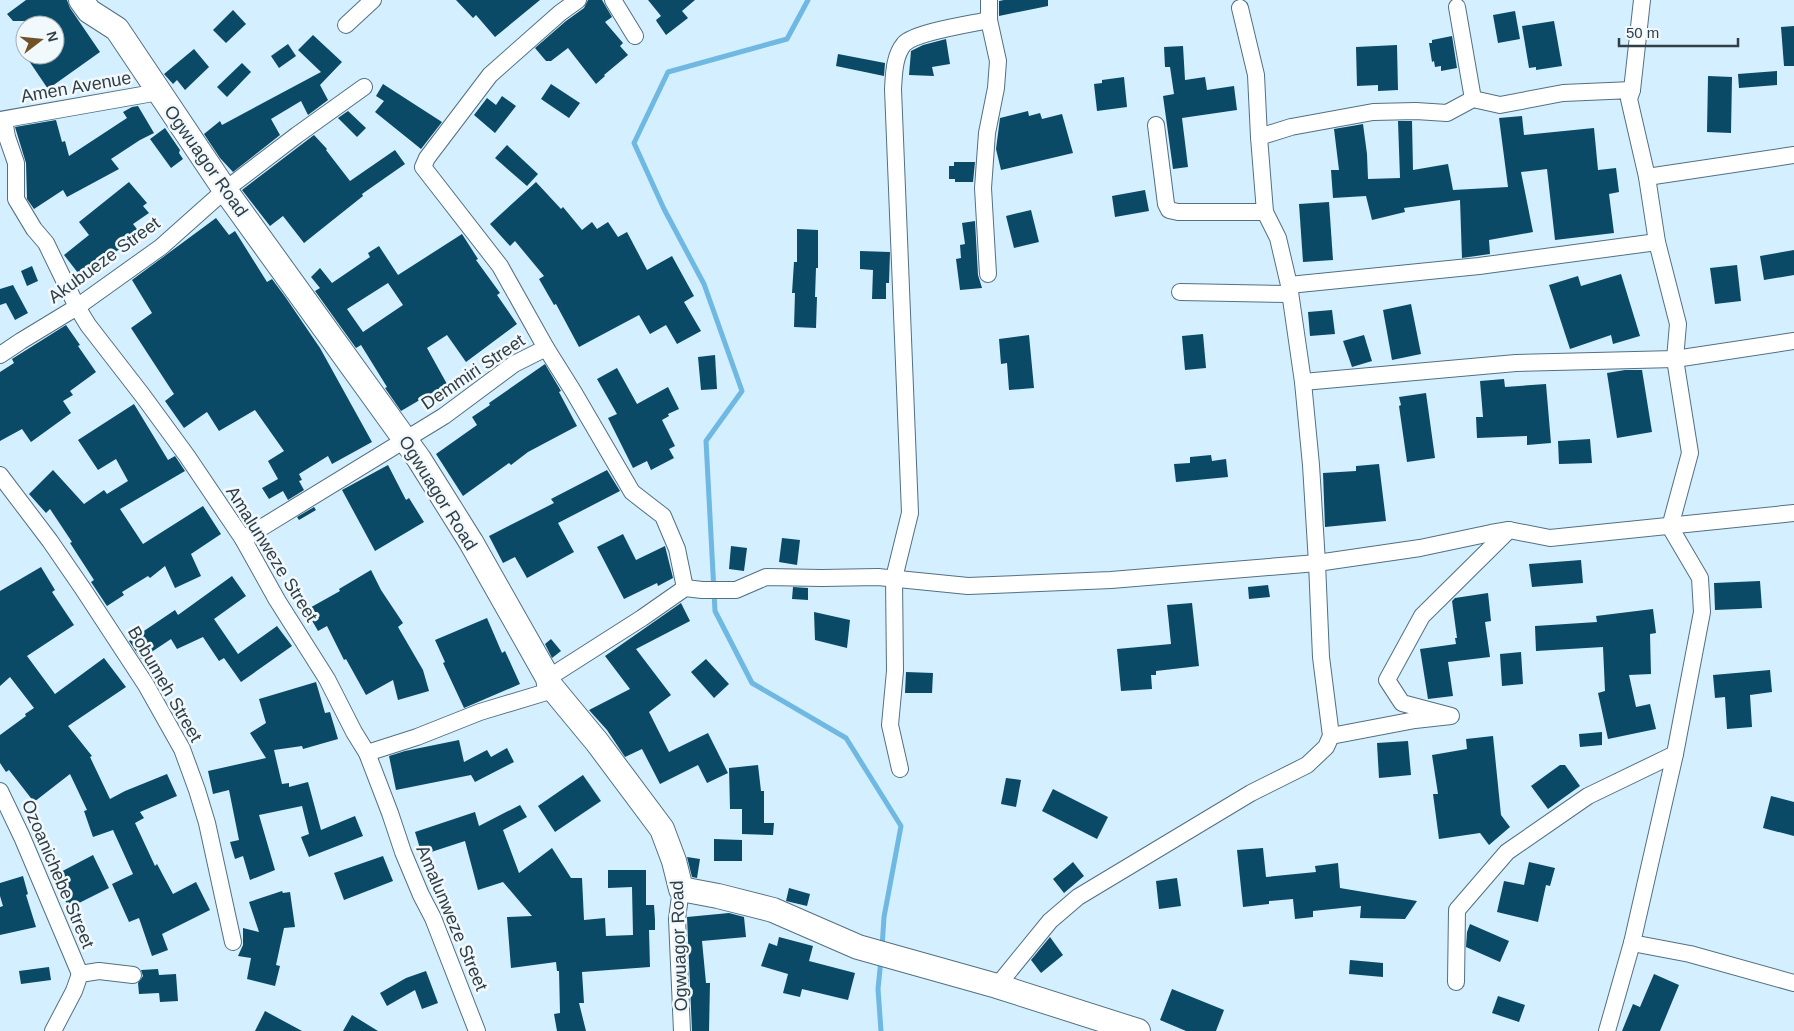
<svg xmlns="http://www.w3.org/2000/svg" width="1794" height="1031" viewBox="0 0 1794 1031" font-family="Helvetica,sans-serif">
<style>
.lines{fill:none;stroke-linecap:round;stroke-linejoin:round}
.stream{stroke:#6eb8e1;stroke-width:5}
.building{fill:#0a4a66;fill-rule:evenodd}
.street-casing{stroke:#527082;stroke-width:18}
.secondary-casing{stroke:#527082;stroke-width:26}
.street{stroke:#fff;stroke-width:16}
.secondary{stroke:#fff;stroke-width:24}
.labels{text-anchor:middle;stroke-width:5;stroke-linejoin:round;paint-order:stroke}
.street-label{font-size:18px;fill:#303e45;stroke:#f2f9fd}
</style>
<rect width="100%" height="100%" fill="#d4efff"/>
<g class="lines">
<g class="stream">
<path d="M808 0 787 39 668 72 634 143 664 209 704 284 742 391 706 441 715 611 752 683 846 738 901 826 884 917 882 948"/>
<path d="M881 959 878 989 881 1031"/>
</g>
</g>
<g class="building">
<path d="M26 0H67L70 8 100 52 48 89 25 55H55V25H33L38 21H13L7 14Z"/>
<path d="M456 0H540L495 37 476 15 473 18Z"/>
<path d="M588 0H602L612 17 605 22 623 43 620 46 628 55 604 75 605 76 596 84 568 48 551 61H546L535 48 566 21 584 8Z"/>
<path d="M648 0H695L682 11 688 18 666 35 657 22 656 20 661 16Z"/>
<path d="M1004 0H1048V6L999 16V1Z"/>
<path d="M233 10 246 24 226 43 213 30Z"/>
<path d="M1515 11 1520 39 1498 43 1493 15Z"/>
<path d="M1554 21 1562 66 1536 70V67L1529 68 1522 26Z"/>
<path d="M1794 26V66H1784L1781 27Z"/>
<path d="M313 35 342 62 320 85 328 100 308 115 301 101 271 119 280 135 233 172 220 158 204 134 220 121 222 125 321 72 298 50Z"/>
<path d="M1452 36 1457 68 1441 71V66L1435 67 1434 61 1432 62 1429 43H1432V40Z"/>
<path d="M946 39 950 64 932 67 934 76 909 75 911 51 923 45Z"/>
<path d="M288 44 296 56 279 68 271 56Z"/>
<path d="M1397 45 1398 90 1378 91V85L1357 86 1356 47Z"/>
<path d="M1183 46 1185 80 1205 77 1207 90 1234 86 1237 110 1182 118 1188 167 1173 169 1163 96 1174 94 1170 67H1165L1164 47Z"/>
<path d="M194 49 209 67 185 90 177 80 173 84 164 74Z"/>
<path d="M838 54 885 63 884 76 836 66Z"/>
<path d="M242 63 251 72 227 97 217 87Z"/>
<path d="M1777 71V85L1739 88 1738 74Z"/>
<path d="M1708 76 1732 77 1731 133 1707 132Z"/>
<path d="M1124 77 1127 107 1097 111 1094 84 1102 83V80Z"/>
<path d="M383 84 442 122 421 149 375 112 384 101 376 96Z"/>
<path d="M551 84 580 103 569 118 541 99Z"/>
<path d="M502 96 516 106 495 133 474 115 487 98 496 105Z"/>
<path d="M138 106 154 133 140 140 111 159 119 169 67 197 63 190 34 209 27 199 26 163 15 127 56 120 62 142 65 141 69 156 127 118 123 112 132 107Z"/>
<path d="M348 111 366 128 357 137 338 118Z"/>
<path d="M1028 111 1029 116 1040 113 1042 119 1062 114 1073 153 1001 170 996 149 1000 118Z"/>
<path d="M1522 116 1524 135 1594 128 1598 170 1616 168 1619 192 1609 194 1614 233 1555 240 1547 169 1521 172 1533 232 1489 240 1490 254 1462 258 1460 200 1404 208 1405 212 1372 220 1366 196 1333 198 1331 170H1339L1334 129 1363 124 1367 154 1368 179 1400 178 1398 121H1412L1413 170 1448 164 1453 190 1508 187 1499 118Z"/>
<path d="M165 128 180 150 179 153 183 159 171 168 150 139Z"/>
<path d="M314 135 327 149 326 150 350 181 395 150 405 164 362 194 363 196 304 243 283 216 270 226 242 190Z"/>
<path d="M507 145 538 174 527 186 495 158Z"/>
<path d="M954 162H975L973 182H955V179H949V166H954Z"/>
<path d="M129 182 147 203 143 206 149 213 133 224 140 233 82 278 64 255 89 235 79 222Z"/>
<path d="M536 182 561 209 563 207 582 230 592 222 597 229 608 222 618 237 627 232 647 270 672 256 694 296 684 302 701 331 677 344 666 325 650 334 639 315 579 347 556 304 554 305 539 279 544 276 515 241 510 246 490 224Z"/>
<path d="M1145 190 1149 211 1115 217 1112 196Z"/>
<path d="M1329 202 1333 260 1303 262 1299 204Z"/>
<path d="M1031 210 1039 242 1014 248 1006 216Z"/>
<path d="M216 218 229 235 235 231 267 282 272 279 286 298 320 348 372 442 332 464 328 456 299 474 302 480 299 481 304 490 288 500 283 491 269 499 262 488 278 479 268 461 284 451 255 410 219 431 207 412 184 428 165 401 174 394 131 328 152 313 132 280Z"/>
<path d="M975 221 978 275 982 288 960 290 956 259 961 258 960 245 965 244 962 223Z"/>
<path d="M797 229 818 230V268H816L815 297H817L816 328 794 327 795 293H792L794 262H797Z"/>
<path d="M462 234 478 259 476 260 500 293 497 295 517 324 466 362 447 335 427 348 447 384 401 411 385 388 387 387 361 345 356 348 315 291 320 288 311 277 320 268 332 283 370 257 368 253 379 246 398 275ZM388 283 403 305 363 332 347 309Z"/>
<path d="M1794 250V275L1764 280 1760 256Z"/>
<path d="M860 251 890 252 889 283H886V299H872L873 270 860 269Z"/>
<path d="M1737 265 1741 301 1715 304 1710 268Z"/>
<path d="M32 266 38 281 27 286 21 271Z"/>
<path d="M1621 274 1640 336 1613 344 1611 335 1570 349 1549 285 1578 276 1581 286Z"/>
<path d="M13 285 28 313 15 320 6 303 0 305V289Z"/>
<path d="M1411 304 1421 354 1392 360 1383 310Z"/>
<path d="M1332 310 1335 334 1310 336 1308 312Z"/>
<path d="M66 325 80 345 78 346 96 372 70 391 73 395 63 401 71 413 31 442 22 429 0 441V372L14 363 12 359Z"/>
<path d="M1203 334 1206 368 1185 370 1182 336Z"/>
<path d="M1029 335 1034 388 1009 390 1007 363 1001 364 999 339Z"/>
<path d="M1364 335 1372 361 1352 367 1343 341Z"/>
<path d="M715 355 717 389 701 390 698 357Z"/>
<path d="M545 364 561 391 559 392 577 426 528 452 511 465 509 463 463 496 436 454 477 425 472 417 490 405 489 403Z"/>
<path d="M617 368 637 404 668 387 679 409 668 414 669 416 662 420 675 446 669 449 674 458 651 470 647 461 633 468 608 418 617 414 597 379Z"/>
<path d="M1625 370H1642L1652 432 1617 438 1607 373Z"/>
<path d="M1504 379 1505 387 1546 384 1551 443 1527 445V436L1477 438 1476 417H1483L1480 381Z"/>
<path d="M1426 393 1435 458 1407 462 1399 406 1401 405 1399 397Z"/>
<path d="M134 404 168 460 175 456 185 471 120 509 143 544 203 506 221 534 191 554 201 576 175 588 165 566 150 578 148 576 122 592 124 595 107 606 91 582 94 580 70 543 72 542 50 509 46 513 29 494 53 470 84 504 104 490 107 494 128 481 116 459 98 470 78 440Z"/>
<path d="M1590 439 1592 463 1559 464 1558 441Z"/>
<path d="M1211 455 1212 461 1226 459 1228 477 1176 482 1174 464 1190 463V457Z"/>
<path d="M1379 464 1386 521 1325 527 1323 473 1356 471V466Z"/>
<path d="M388 465 406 500 409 498 424 522 375 551 342 490Z"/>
<path d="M607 470 620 491 558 523 574 552 527 578 515 557 503 563 489 536 554 503 551 499Z"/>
<path d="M314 507 316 510 299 520 297 517Z"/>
<path d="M623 534 636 560 665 546 673 578 658 586 657 583 624 599 597 547Z"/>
<path d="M782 538 800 540 797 565 779 562Z"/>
<path d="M731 546 747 548 744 571 729 569Z"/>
<path d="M1581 560 1583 583 1532 587 1529 564Z"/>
<path d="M41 567 55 590 52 592 74 625 27 656 55 694 104 658 126 687 68 726 92 756 90 757 110 799 125 791 167 774 177 796 140 812 144 818 135 823 155 866 157 864 173 894 196 882 210 910 162 934 168 950 152 956 139 918 129 922 112 884 133 874 113 830 93 837 84 811 87 810 70 774 34 802 9 770 6 772 0 763V735L26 716 25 714 34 708 10 677 0 686V591Z"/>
<path d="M371 570 381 590 403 623 398 627 423 670 429 691 398 700 393 680 366 695 346 659 344 660 327 626 318 631 306 610 340 591 339 589Z"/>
<path d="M232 576 246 596 214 619 238 654 277 626 292 646 241 682 224 658 219 661 203 637 177 649 171 639 141 659 129 641 175 610 178 615Z"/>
<path d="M1760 581 1762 608 1715 610 1714 583Z"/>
<path d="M1268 585 1270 597 1249 599 1248 587Z"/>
<path d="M793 587 808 588V600L792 599Z"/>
<path d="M1488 593 1491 621 1485 622 1490 657 1448 662 1453 696 1428 699 1420 649 1456 644 1455 638H1457L1452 601 1455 598Z"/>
<path d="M681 603 690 621 636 649 671 695 649 712 669 752 708 733 728 773 707 783 698 765 660 784 642 749 625 757 607 730 589 710 630 689 605 656Z"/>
<path d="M1192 603 1199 666 1156 671V675H1151L1152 689 1121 691 1117 649 1171 644 1167 605Z"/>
<path d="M1653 609 1656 633 1650 634 1651 674 1629 675 1636 707 1650 704 1656 729 1608 739 1598 693 1605 691 1603 647 1536 651 1535 626 1597 622 1596 616Z"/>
<path d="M814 612 850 620 847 648 815 640Z"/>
<path d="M487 618 502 653 505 651 520 684 464 708 443 663 445 662 435 640Z"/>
<path d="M551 639 561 651 552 658 545 644Z"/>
<path d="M1521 652 1523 684 1502 686 1500 654Z"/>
<path d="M706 659 729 684 714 698 691 672Z"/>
<path d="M1770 670 1772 692 1750 695 1752 727 1727 729 1725 697 1715 698 1713 675Z"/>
<path d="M906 672 933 673 932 693H905Z"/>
<path d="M316 682 325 713 330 712 338 739 303 749 302 746 274 750 282 784 289 783V787L308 782 321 830 355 816 363 836 309 857 301 837 309 834 302 806 259 815 275 870 250 880 243 856 235 859 230 842 239 840 229 790 213 794 208 771 266 758 250 733 266 723 259 699Z"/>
<path d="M1602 732V745L1580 747 1579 734Z"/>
<path d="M1493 736 1501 815 1510 827 1489 845 1480 833 1439 839 1433 794H1438L1432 755 1467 749 1466 739Z"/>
<path d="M459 740 464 762 487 750 491 757 507 748 514 762 475 782 471 775 396 790 389 756 405 751Z"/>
<path d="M1408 741 1411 775 1379 778 1377 743Z"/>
<path d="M758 765 761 791H764V823H774L773 835 742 834V809H730L729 768Z"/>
<path d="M1560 765H1565L1580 786 1548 809 1531 786Z"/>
<path d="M583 775 601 801 555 832 538 806Z"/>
<path d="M1006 778 1021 780 1016 807 1001 804Z"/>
<path d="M1053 789 1108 817 1097 839 1042 811Z"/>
<path d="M1771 796 1794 802V836L1763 828Z"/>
<path d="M520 805 527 817 503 830 519 873 552 848 571 878H582L584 920 605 918 606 936 633 935 632 887 608 888V870H646V905H654L655 920V930H649L650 967 582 972 584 1003H579L586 1031H557L554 1014 560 1013 559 971H557L556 962 511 968 507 917 532 916 503 882 478 890 465 841 422 855 415 832 475 812 479 826Z"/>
<path d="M714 839 742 840V861H714Z"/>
<path d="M1263 848 1266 877 1316 872 1315 866 1338 863 1340 888 1417 901 1405 919 1360 918 1361 906 1313 911V917L1295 919 1293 899 1269 901V904L1243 907 1237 850Z"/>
<path d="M93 855 109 888 69 908 53 876Z"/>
<path d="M383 856 393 881 344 900 334 873Z"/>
<path d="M687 857 700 859 697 878 692 877Z"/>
<path d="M1073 862 1084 876 1064 893 1053 879Z"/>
<path d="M1529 862 1555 868 1550 886 1546 885 1538 922 1497 912 1504 881 1524 885Z"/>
<path d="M23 876 28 894 26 895 36 927 0 935V907L3 906 0 896V883Z"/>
<path d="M1177 878 1181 906 1159 909 1156 881Z"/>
<path d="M789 888 810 894 807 906 786 901Z"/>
<path d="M282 891 283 893 290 892 295 927 284 928 276 965 280 966 275 986 247 979 251 958 238 956 243 945V928L259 932 249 902Z"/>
<path d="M729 913 744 917 746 937 702 941 706 983H710L709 1031H692L687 917Z"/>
<path d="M1470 924 1509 941 1500 962 1466 947 1467 932Z"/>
<path d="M779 937 813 946 809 961 855 973 848 1000 802 989 800 997 783 993 788 974 761 966 769 943 777 946Z"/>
<path d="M1050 937 1063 955 1041 973 1031 960Z"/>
<path d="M1350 960 1383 963V977L1349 974Z"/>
<path d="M49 967 51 980 21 984 19 971Z"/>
<path d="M158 969 159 975 176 974 178 1001 160 1002 159 993 139 994 138 983 143 976 141 970Z"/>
<path d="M426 971 438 1003 422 1009 415 990 387 1006 380 993 406 978Z"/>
<path d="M1654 974 1679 985 1660 1031H1622L1633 1004 1640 1007Z"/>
<path d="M1172 989 1224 1010 1216 1031H1186L1160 1020Z"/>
<path d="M1498 996 1525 1005 1519 1022 1492 1013Z"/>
<path d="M265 1011 302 1031H255Z"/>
<path d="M352 1015 378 1031H343Z"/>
</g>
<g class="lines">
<defs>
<g id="street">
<path d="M613 0 635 36"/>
<path d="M1457 7 1473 99"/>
<path d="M1240 8 1256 75 1259 137"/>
<path d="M346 25 373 0"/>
<path d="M1632 90 1642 0"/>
<path d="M0 120 159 92"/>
<path d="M4 120 7 137 16 163V199L34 229 46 243 77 307 88 325 143 396 187 456 243 539 277 600 327 679 354 732 367 753 390 813 403 852 421 895 433 918 477 1031"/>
<path d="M1156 125 1166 204 1169 210 1178 212H1265"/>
<path d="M1647 177 1794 155"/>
<path d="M988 274 983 188 987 133 996 88 998 61 989 20V0"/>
<path d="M1289 285 1479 266 1657 242"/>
<path d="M1180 292 1290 294"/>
<path d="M546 348 573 391 632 492 663 516 677 549 685 588"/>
<path d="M0 355 21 341 77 307 161 247 225 190 297 135 364 87"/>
<path d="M1303 382 1516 363 1675 359 1794 341"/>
<path d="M0 475 50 541 83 589 146 685 182 749 197 790 207 823 233 942"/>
<path d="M243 539 444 416 514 364 546 348 500 266 423 167 427 158 490 75 560 13 578 0"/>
<path d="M548 678 642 618 685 588 702 590H736L766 577 822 578 878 577 968 586 1111 580 1317 563 1420 548 1491 533 1509 530 1550 538 1794 513"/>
<path d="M1331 736 1415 720 1451 716 1402 703 1387 680 1422 616 1509 530"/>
<path d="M367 753 417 737 480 712 553 690"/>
<path d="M900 769 890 725 895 671 894 578 910 513 893 89C894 74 894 56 904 44 915 32 971 24 989 20"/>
<path d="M0 791 22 837 80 974"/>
<path d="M681 889 677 919 682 1031"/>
<path d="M1632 943 1690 954 1794 983"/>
<path d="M1456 982 1457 910 1507 852 1588 796 1675 754"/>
<path d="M997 986 1050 921 1078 897 1251 793 1307 765 1326 747 1331 736 1321 657 1317 563 1311 465 1303 382 1289 285 1278 238 1265 212 1259 137 1291 127 1373 112 1416 111 1447 113 1473 99 1500 105 1563 93 1632 90 1629 99 1647 177 1657 242 1678 324 1675 359 1690 453 1670 527 1700 578 1702 612 1675 754 1632 943 1607 1031"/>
<path d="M53 1031 74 991 80 974 99 971 133 975"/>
</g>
<path id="secondary" d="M81 0 89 11 117 29 225 190 419 459 471 542 548 678 549 684 597 742 662 829 674 861 681 889 718 896 773 910 858 947 997 986 1138 1031"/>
</defs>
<use href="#street" class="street-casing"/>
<use href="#secondary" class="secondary-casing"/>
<use href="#street" class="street"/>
<use href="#secondary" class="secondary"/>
</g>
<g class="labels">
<g class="street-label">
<text transform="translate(76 87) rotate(-10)" y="6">Amen Avenue</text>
<text transform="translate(206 161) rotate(55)" y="6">Ogwuagor Road</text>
<text transform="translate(104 260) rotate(-36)" y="6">Akubueze Street</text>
<text transform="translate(473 372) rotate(-34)" y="6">Demmiri Street</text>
<text transform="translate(438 493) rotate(58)" y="6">Ogwuagor Road</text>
<text transform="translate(272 554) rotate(58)" y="6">Amalunweze Street</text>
<text transform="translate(165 684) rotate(60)" y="6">Bobumeh Street</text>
<text transform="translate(58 874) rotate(67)" y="6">Ozoanichebe Street</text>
<text transform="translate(452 918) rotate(67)" y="6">Amalunweze Street</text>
<text transform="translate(679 946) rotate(-92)" y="6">Ogwuagor Road</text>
</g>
</g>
<g transform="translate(40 40) rotate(74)"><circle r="24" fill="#f2f9fd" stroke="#a4aeb3"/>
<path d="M0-4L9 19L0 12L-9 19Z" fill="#705227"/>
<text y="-8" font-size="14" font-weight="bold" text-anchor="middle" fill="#303e45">N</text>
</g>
<path d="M1619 38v8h119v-8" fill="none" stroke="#303e45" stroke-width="2.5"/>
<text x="1626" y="38" font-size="15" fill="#303e45" stroke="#f2f9fd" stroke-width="4" paint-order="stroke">50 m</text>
</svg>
